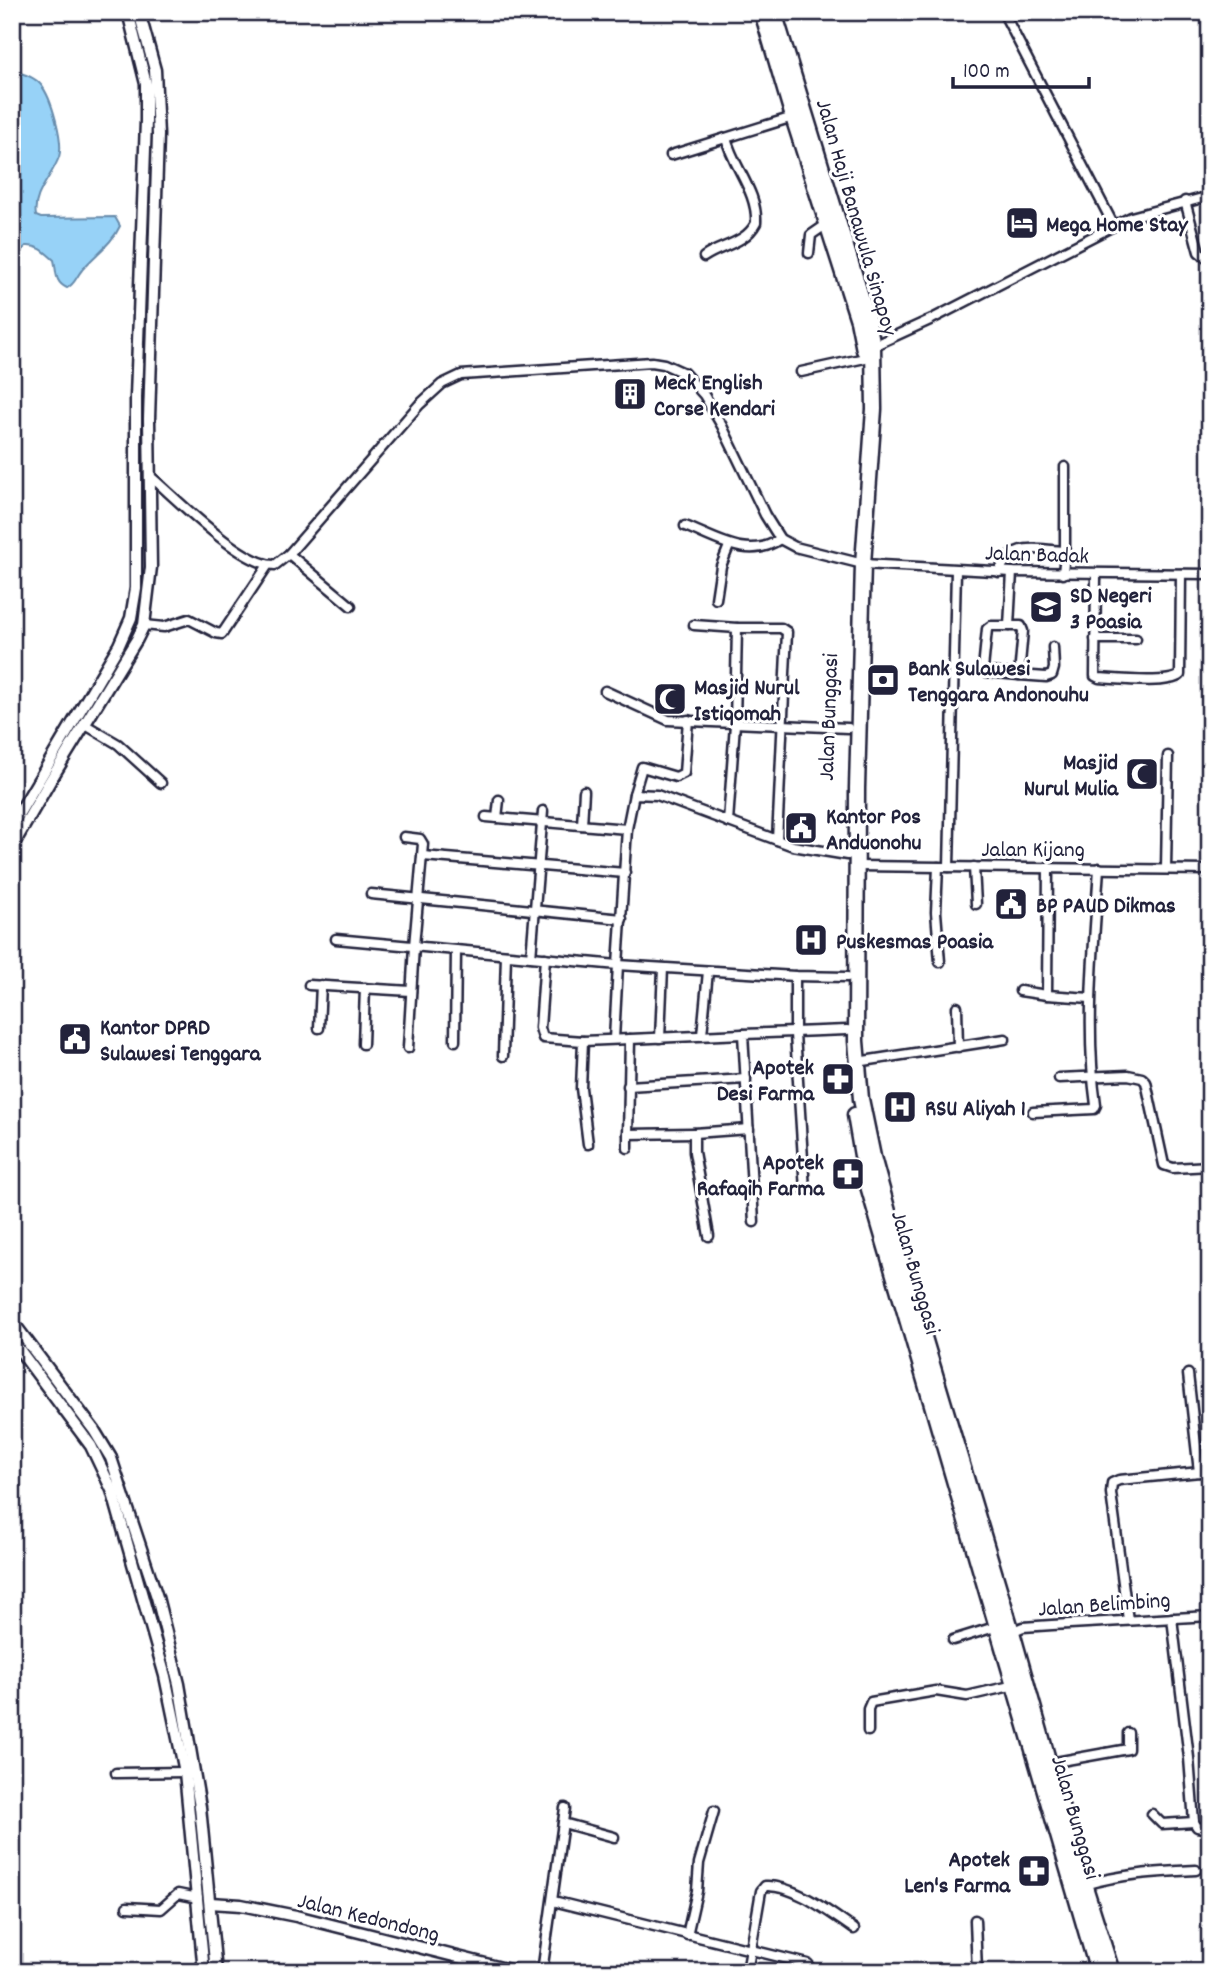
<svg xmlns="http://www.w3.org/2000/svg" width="1222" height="1984" viewBox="0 0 1222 1984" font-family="Dekko,sans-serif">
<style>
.water{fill:#97d2f7;stroke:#688cac;stroke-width:2}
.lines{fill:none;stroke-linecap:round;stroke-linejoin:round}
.minor-casing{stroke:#22223b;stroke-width:13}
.tertiary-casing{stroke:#22223b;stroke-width:15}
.trunk-casing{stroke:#22223b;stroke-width:19}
.minor{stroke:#fff;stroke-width:8}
.tertiary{stroke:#fff;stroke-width:10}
.trunk{stroke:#fff;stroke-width:14}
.labels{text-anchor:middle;stroke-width:6;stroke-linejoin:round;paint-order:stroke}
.street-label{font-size:23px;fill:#22223b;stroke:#fff}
.poi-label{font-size:23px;font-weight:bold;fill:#22223b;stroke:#fff;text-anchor:start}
</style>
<rect width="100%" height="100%" fill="#fff"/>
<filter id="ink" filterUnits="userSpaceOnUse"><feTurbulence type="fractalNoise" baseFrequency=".0143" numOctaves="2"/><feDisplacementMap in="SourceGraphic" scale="14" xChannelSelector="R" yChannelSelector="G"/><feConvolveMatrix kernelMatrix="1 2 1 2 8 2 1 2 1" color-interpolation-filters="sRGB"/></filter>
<g filter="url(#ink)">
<path class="water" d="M12 71C22 73 34 76 41 85 51 97 64 141 59 157 52 177 32 194 36 216L41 218 115 217 120 226C112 244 94 255 82 270 76 277 75 284 67 288 54 282 57 272 54 260 45 252 39 245 26 246L12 261Z"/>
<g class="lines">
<defs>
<g id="minor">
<path d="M1003 12 1114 226"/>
<path d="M671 155 793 117"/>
<path d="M1185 201 1199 252 1210 261"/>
<path d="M809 253 811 235 827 224"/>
<path d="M704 257C721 245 745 244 756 223 758 192 733 167 726 138"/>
<path d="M873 346 932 319 1131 217 1210 196"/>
<path d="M801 372 865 358"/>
<path d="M150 476C176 498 242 566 275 565L289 554 419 405 442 384 461 375 652 362 664 364 684 373 704 395 722 426 765 515 780 539 795 547 863 564 1012 572 1210 574"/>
<path d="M685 526C716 538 749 561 780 539"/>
<path d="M289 554 351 606"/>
<path d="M999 572C1013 540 1035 550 1065 551V467"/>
<path d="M1012 572 1009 626H1021L1023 631 1019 675 1046 677 1052 675 1054 668 1053 647"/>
<path d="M1063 574 1065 551"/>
<path d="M1096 574 1095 676 1099 678C1117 679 1168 685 1180 675L1181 574"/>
<path d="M716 599 721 566 729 546"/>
<path d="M144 625 164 627 189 619 216 633 222 634 268 565"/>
<path d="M694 625 737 628"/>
<path d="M1009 626H991L987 629 983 669 986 672 1019 675"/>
<path d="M1095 639H1136"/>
<path d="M605 691 668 720 848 728"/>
<path d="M84 724 118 744 161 783"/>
<path d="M634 794 642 767 676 777 684 773 688 720"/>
<path d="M486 817 627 829"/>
<path d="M497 818 499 800"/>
<path d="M728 822 735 724 737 628H781L787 632 777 840"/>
<path d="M582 825 584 791"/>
<path d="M404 837 420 839 423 844 414 946 408 1048"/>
<path d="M847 855 793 846 657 795 634 794 627 829 618 965 795 976 847 977"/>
<path d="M423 856 625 873"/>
<path d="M856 866 1210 870"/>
<path d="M938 867 936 912 940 962"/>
<path d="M949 867 956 570"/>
<path d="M974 867 976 904"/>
<path d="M1166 869 1168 756"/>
<path d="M371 894 622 919"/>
<path d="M336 939 618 965 614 1039"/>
<path d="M531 957 543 811"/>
<path d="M545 958 540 1028 543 1038 583 1041 630 1039"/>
<path d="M795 976V1034L805 1190"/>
<path d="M309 985 411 991"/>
<path d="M1020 991 1047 995 1048 867"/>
<path d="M1047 995 1090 998"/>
<path d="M957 1007 958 1047"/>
<path d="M319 1028 321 985"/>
<path d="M702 1035 708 971"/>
<path d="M660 1038 663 968"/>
<path d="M455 1041 456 950"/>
<path d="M583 1041 581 1088 588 1144"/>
<path d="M363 1044 365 988"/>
<path d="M503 1056 506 955"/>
<path d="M857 1062 1005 1039"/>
<path d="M1059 1078 1128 1075 1142 1078 1146 1082 1164 1165 1173 1168 1210 1166"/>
<path d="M628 1086 746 1079"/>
<path d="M1033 1112 1094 1109 1096 1105C1085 1027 1094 947 1099 868"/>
<path d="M694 1133 628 1134 630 1039 743 1034"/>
<path d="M628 1134V1148"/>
<path d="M754 1222 743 1034 847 1030"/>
<path d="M709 1236 694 1152V1133L749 1129"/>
<path d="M1188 1374 1199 1472"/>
<path d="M1172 1618 1189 1758 1194 1822 1197 1827 1210 1829"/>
<path d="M1128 1620 1111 1493 1112 1483 1119 1480 1210 1471"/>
<path d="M1011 1632 1023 1627 1052 1625 1210 1616"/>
<path d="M953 1640 998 1626"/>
<path d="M868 1731V1709L871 1702 936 1691 967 1696 1015 1685"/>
<path d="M1050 1763 1128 1749V1733"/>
<path d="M116 1773 185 1772"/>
<path d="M1152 1814 1162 1824 1194 1822"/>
<path d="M563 1823 614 1837"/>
<path d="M1084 1885C1121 1874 1157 1872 1196 1870"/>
<path d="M553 1901 808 1964"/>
<path d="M127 1907 161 1909 178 1894 198 1898"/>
<path d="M975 1920 977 1972"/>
<path d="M687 1935 697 1891 699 1863 714 1811"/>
<path d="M542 1972 565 1808"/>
<path d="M747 1972 761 1891 765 1886C794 1884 830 1913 854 1929"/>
</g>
<g id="tertiary">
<path d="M12 825 119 645 131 618 136 588V397L146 121V84L128 12"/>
<path d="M12 847 50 781 137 639 144 625 151 567 149 419 158 135 155 70 139 12"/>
<path d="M12 1321 94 1430 111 1458 157 1597 179 1684 200 1807 216 1972"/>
<path d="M12 1340 91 1446 112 1490 165 1676 185 1772 204 1972"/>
<path d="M210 1903 241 1905 296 1916 517 1972"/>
</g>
<g id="trunk">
<path d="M762 12 793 117 858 320 864 350"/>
<path d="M774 12 867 316 873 346 874 409 863 564 857 788 856 1041 861 1099 873 1157 906 1277 1012 1632 1074 1852 1112 1972"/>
<path d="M855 1115 866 1179 1098 1972"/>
</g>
</defs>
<use href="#minor" class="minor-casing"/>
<use href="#tertiary" class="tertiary-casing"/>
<use href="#trunk" class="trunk-casing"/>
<use href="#minor" class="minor"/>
<use href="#tertiary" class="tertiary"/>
<use href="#trunk" class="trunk"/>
</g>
</g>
<defs>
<symbol id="hotel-square" viewBox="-11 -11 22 22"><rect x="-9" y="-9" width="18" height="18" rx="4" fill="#22223b" stroke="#fff"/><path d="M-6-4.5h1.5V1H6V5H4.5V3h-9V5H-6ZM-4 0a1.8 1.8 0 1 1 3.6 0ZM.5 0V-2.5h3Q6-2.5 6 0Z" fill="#fff"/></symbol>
<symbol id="building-square" viewBox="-11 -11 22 22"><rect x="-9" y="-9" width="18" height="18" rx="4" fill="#22223b" stroke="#fff"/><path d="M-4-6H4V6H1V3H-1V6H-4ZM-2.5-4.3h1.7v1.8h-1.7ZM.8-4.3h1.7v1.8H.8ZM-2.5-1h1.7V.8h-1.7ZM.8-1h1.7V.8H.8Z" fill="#fff"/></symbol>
<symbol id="school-square" viewBox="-11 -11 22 22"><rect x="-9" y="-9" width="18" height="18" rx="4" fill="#22223b" stroke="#fff"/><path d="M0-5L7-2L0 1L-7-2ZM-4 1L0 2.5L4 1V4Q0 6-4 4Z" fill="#fff"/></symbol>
<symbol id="bank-square" viewBox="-11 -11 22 22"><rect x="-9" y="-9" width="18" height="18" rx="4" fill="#22223b" stroke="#fff"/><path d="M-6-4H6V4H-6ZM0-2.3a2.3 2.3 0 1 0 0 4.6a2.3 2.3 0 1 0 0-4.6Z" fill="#fff"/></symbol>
<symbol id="mosque-square" viewBox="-11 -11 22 22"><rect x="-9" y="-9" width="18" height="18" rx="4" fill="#22223b" stroke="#fff"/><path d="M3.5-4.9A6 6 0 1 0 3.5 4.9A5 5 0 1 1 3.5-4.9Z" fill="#fff"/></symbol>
<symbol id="civic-square" viewBox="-11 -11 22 22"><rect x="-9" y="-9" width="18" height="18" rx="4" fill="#22223b" stroke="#fff"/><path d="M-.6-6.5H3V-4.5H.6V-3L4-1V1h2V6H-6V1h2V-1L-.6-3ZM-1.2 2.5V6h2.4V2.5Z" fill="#fff"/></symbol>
<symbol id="hospital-square" viewBox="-11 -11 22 22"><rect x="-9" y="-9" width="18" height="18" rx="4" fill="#22223b" stroke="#fff"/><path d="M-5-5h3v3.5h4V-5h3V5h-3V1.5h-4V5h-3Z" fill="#fff"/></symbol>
<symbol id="pharmacy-square" viewBox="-11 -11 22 22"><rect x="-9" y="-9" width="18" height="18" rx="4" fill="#22223b" stroke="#fff"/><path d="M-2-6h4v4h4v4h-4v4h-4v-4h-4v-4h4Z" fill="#fff"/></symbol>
</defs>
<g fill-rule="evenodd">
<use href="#hotel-square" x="1003" y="204" width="38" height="38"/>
<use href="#building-square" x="611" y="375" width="38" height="38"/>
<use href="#school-square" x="1027" y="588" width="38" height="38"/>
<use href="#bank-square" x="864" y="661" width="38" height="38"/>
<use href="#mosque-square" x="651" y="680" width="38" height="38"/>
<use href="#mosque-square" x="1123" y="755" width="38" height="38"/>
<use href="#civic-square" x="782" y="809" width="38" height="38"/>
<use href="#civic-square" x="992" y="885" width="38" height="38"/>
<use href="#hospital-square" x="792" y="921" width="38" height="38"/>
<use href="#civic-square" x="56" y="1020" width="38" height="38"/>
<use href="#pharmacy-square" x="819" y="1060" width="38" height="38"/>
<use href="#hospital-square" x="881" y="1088" width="38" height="38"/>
<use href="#pharmacy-square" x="829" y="1155" width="38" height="38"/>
<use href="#pharmacy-square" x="1015" y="1852" width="38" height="38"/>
</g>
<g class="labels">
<g class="street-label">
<text transform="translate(858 217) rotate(74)" y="8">Jalan Haji Banawula Sinapoy</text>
<text transform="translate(1037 553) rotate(2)" y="8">Jalan Badak</text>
<text transform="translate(827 717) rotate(-88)" y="8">Jalan Bunggasi</text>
<text x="1033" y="856">Jalan Kijang</text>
<text transform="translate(917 1272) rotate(74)" y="8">Jalan Bunggasi</text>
<text transform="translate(1104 1603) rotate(-4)" y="8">Jalan Belimbing</text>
<text transform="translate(1077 1817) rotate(74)" y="8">Jalan Bunggasi</text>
<text transform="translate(369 1916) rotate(14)" y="8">Jalan Kedondong</text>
</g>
<g class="poi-label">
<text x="1046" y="231">Mega Home Stay</text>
<text x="654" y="389">Meck English<tspan x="654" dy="26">Corse Kendari</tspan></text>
<text x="1070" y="602">SD Negeri<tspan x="1070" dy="26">3 Poasia</tspan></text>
<text x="908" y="675">Bank Sulawesi<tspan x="908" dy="26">Tenggara Andonouhu</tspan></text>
<text x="694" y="694">Masjid Nurul<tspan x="694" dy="26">Istiqomah</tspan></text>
<text x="1118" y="769" text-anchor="end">Masjid<tspan x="1118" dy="26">Nurul Mulia</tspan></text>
<text x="826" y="823">Kantor Pos<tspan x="826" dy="26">Anduonohu</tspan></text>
<text x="1036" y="912">BP PAUD Dikmas</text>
<text x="836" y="948">Puskesmas Poasia</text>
<text x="100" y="1034">Kantor DPRD<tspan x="100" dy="26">Sulawesi Tenggara</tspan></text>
<text x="814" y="1074" text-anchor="end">Apotek<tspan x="814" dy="26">Desi Farma</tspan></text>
<text x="925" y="1115">RSU Aliyah 1</text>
<text x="824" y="1169" text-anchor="end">Apotek<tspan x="824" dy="26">Rafaqih Farma</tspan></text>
<text x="1010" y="1866" text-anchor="end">Apotek<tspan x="1010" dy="26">Len's Farma</tspan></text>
</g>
</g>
<rect width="1222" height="1984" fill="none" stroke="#fff" stroke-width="42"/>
<rect x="21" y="21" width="1180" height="1942" fill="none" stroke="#22223b" stroke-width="2.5" filter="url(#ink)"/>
<path d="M953 77v10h136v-10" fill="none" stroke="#22223b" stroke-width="3.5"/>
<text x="963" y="77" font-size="21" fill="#22223b" stroke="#ffffff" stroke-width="5" paint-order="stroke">100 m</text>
</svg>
